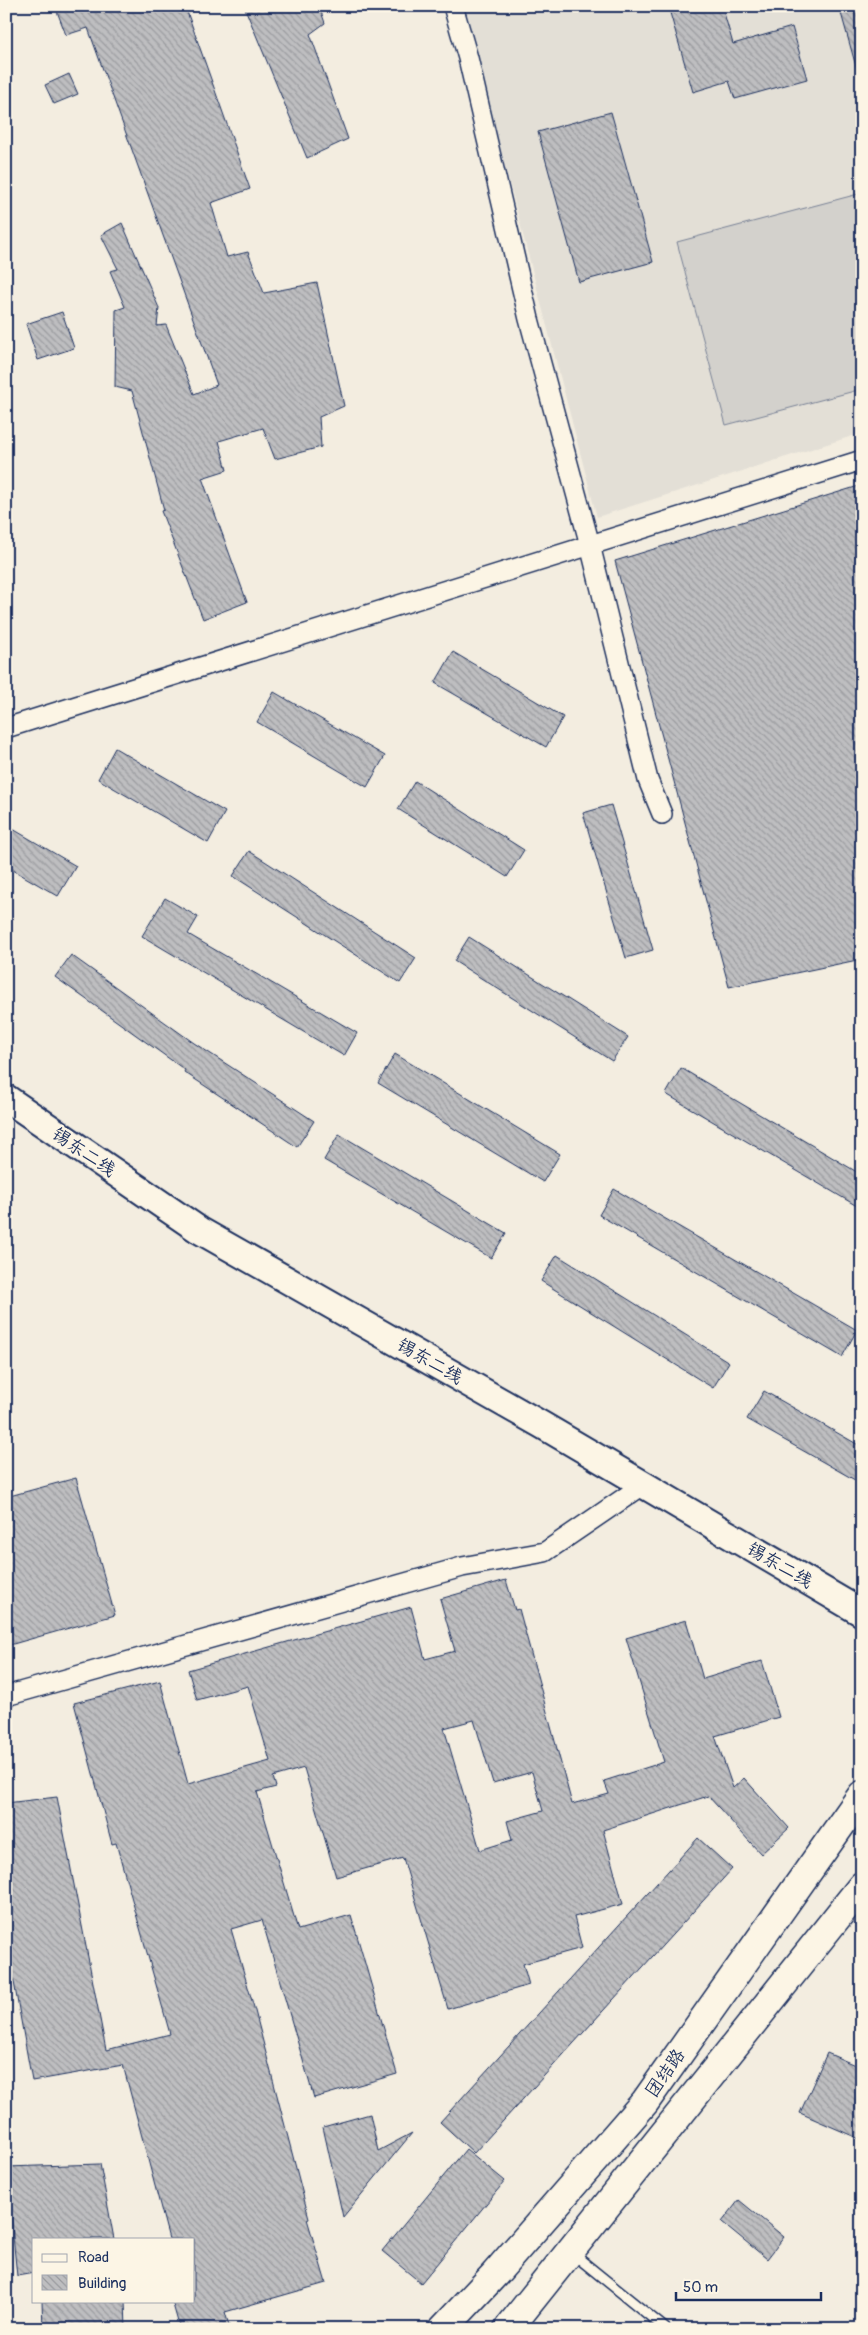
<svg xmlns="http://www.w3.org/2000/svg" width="868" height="2335" viewBox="0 0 868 2335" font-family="Pangolin,'LXGW WenKai TC',sans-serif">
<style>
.built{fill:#e3dfd6}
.garden{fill:#d3d1cc;stroke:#778095}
.building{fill:url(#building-back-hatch);stroke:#1b2f5e;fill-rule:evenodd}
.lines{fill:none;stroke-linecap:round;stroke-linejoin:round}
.service-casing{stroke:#1b2f5e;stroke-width:12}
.minor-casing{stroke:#1b2f5e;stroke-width:22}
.secondary-casing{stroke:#1b2f5e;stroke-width:30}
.primary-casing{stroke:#1b2f5e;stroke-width:31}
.service{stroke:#fcf5e5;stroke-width:9}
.minor{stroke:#fcf5e5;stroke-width:19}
.secondary{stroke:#fcf5e5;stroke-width:26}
.primary{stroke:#fcf5e5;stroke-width:28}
.labels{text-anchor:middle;stroke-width:4.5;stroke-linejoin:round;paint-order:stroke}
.street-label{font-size:18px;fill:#1b2f5e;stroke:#fcf5e5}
</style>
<defs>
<pattern id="building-back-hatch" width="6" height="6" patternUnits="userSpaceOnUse" patternTransform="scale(1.25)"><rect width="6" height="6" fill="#bebec0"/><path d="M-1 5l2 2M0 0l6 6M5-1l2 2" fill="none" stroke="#9a9b9f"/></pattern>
</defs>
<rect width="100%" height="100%" fill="#f3ede0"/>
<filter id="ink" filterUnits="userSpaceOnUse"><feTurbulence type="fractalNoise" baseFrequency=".02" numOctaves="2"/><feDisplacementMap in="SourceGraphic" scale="10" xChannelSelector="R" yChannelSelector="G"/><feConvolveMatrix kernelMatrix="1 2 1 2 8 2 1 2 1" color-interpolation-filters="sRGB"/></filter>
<g filter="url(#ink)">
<path class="built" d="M463 6H862V433L597 517Z"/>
<path class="garden" d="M862 193V389L726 425 677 242Z"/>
<g class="building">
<path d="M55 6H185L250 189 211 203 227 257 248 252 264 293 317 283 344 406 319 417 321 447 275 459 263 428 219 441 227 470 202 478 247 602 203 619 161 511 164 510 132 391 115 387 116 310 125 307 110 271 118 269 101 235 122 223 159 308 157 326 166 325 194 394 217 385 88 28 66 35Z"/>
<path d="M244 6H319L325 23 310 34 348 139 307 158Z"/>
<path d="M668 6H722L733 44 792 27 807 79 735 99 729 81 693 92Z"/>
<path d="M839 6H862V69L857 70Z"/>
<path d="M69 74 78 94 54 104 45 85Z"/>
<path d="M611 112 653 262 579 282 538 132Z"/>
<path d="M62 312 74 348 38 360 26 324Z"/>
<path d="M862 485V959L729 987 615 561Z"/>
<path d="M453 652 563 717 546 747 435 683Z"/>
<path d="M274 692 385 756 367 787 257 722Z"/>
<path d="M115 748 225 812 208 843 98 779Z"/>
<path d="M415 781 524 850 507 877 398 809Z"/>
<path d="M611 805 653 950 626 958 583 813Z"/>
<path d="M6 825 76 866 58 896 6 866Z"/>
<path d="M249 851 416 958 400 983 233 876Z"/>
<path d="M165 898 198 917 188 934 357 1033 344 1056 142 936Z"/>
<path d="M469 937 628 1037 612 1061 454 961Z"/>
<path d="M71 955 194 1043 314 1121 297 1147 184 1072 185 1070 55 977Z"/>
<path d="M395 1054 560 1154 543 1182 378 1083Z"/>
<path d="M681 1068 862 1175V1209L666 1094Z"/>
<path d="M339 1134 506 1233 491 1258 324 1160Z"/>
<path d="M614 1189 857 1330 842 1357 599 1215Z"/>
<path d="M557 1255 729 1362 713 1388 541 1281Z"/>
<path d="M764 1391 862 1447V1484L747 1419Z"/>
<path d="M76 1478 115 1615 6 1646V1497Z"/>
<path d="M506 1580 515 1610 519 1609 572 1804 609 1794 604 1781 664 1762 626 1638 686 1620 703 1679 762 1661 779 1717 715 1736 733 1788 744 1778 789 1828 761 1854 708 1796 603 1830 623 1904 574 1917 582 1948 523 1964 529 1985 448 2009 403 1858 336 1877 304 1768 273 1777 276 1787 257 1792 298 1930 351 1915 397 2074 314 2098 262 1920 231 1929 255 2011 309 2218 307 2219 326 2283 225 2312 230 2329H180L172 2301H194V2239H169L123 2065 32 2081 6 1938V1803L57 1797 106 2050 170 2034 116 1843 112 1844 74 1703 160 1681 188 1784 270 1761 248 1686 197 1700 188 1670 411 1607 425 1659 455 1651 440 1599ZM474 1720 493 1783 532 1772 543 1811 507 1821 512 1840 480 1850 444 1728Z"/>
<path d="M698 1838 732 1869 474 2153 440 2122Z"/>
<path d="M827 2053 862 2068V2140L800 2113Z"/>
<path d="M370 2114 378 2151 412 2133 343 2217 323 2127Z"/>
<path d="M466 2149 505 2181 421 2283 382 2251Z"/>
<path d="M100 2164 114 2239H34V2273L17 2276 6 2167Z"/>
<path d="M739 2200 784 2237 767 2259 722 2222Z"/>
<path d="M42 2301H125L126 2329H43Z"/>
</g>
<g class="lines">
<defs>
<path id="service" d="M572 2253 666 2329"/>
<g id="minor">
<path d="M453 6 468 58 529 319 590 545 648 780 662 814"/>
<path d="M6 728 862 460"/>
<path d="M6 1696 462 1567 545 1552 643 1485"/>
</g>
<path id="secondary" d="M6 1098 199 1230 542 1425 862 1613"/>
<g id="primary">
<path d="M443 2329 495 2274 645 2102 862 1795"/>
<path d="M508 2329 862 1886"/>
</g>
</defs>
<use href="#service" class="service-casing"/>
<use href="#minor" class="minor-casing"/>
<use href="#secondary" class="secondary-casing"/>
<use href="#primary" class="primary-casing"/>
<use href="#service" class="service"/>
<use href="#minor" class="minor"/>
<use href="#secondary" class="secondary"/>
<use href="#primary" class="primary"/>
</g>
</g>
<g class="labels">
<g class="street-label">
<text transform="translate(84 1152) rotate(34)" y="6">锡东二线</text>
<text transform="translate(430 1361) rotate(30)" y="6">锡东二线</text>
<text transform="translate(780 1565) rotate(30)" y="6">锡东二线</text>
<text transform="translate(665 2073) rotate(-55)" y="6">团结路</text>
</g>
</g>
<rect width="868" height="2335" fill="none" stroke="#fcf5e5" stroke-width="25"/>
<rect x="12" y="12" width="843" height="2310" fill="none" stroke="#1b2f5e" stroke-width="2" filter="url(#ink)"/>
<rect x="32" y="2238" width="162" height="65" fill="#fcf5e5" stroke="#a2a6af"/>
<rect x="42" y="2254" width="25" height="8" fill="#fcf5e5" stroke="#a2a6af"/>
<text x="78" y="2262" font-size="15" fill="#1b2f5e">Road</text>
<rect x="42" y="2275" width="25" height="15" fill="url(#building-back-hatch)" stroke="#a2a6af"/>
<text x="78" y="2288" font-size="15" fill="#1b2f5e">Building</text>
<path d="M676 2292v8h145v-8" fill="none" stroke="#1b2f5e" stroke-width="2.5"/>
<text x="683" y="2292" font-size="15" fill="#1b2f5e" stroke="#fcf5e5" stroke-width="4" paint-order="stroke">50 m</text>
</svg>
